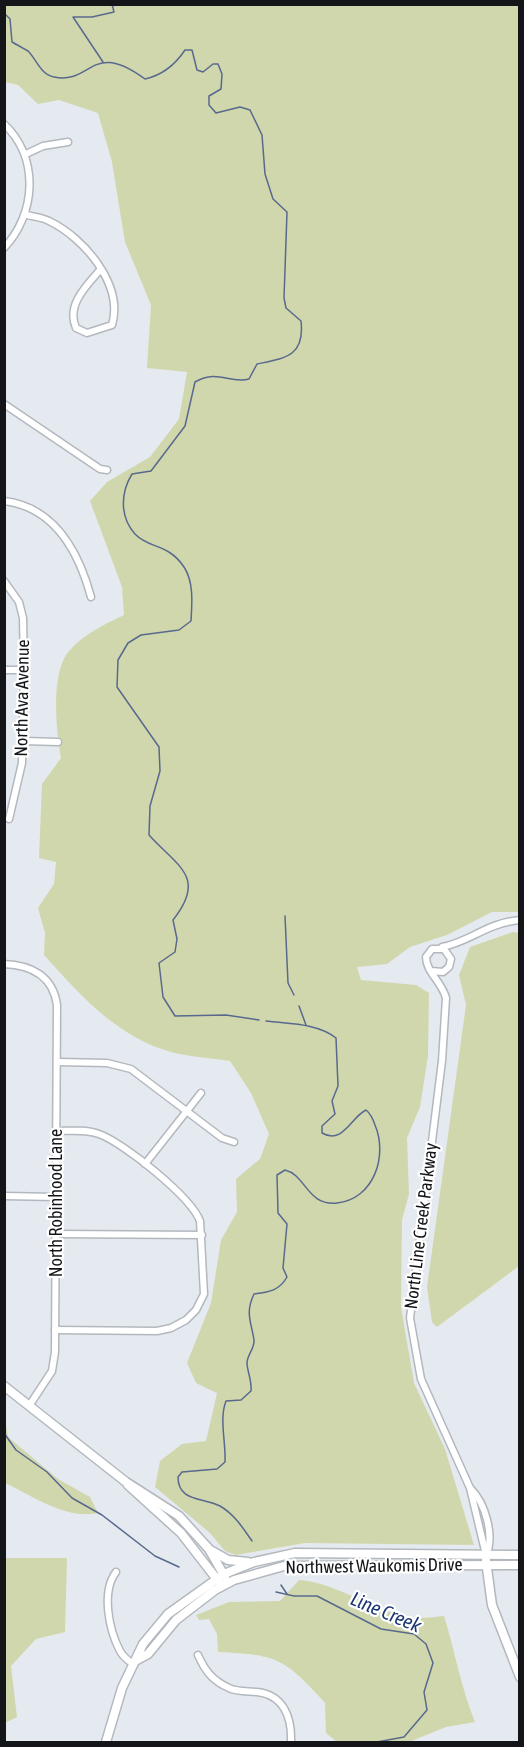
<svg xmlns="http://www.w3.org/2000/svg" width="524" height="1747" viewBox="0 0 524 1747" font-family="'Asap Condensed',sans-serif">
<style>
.green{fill:#d1d7ad}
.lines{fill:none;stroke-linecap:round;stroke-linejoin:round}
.stream{stroke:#58698d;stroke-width:1.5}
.street-casing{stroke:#b3b8be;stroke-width:9}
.secondary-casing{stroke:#b3b8be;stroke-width:11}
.street{stroke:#fff;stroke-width:6}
.secondary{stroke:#fff;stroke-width:8}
.labels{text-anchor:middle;stroke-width:4.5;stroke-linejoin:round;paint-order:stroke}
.street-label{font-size:18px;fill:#141518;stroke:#fff}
.water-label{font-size:20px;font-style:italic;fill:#1d3775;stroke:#fff}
</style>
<rect width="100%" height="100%" fill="#e5eaf0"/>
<g class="green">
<path d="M5 5H519V912H492L447 935 410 947 387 964 357 967 361 980 416 985 429 993 428 1056 420 1107 407 1138 409 1194 402 1220 401 1307 414 1383 445 1449 474 1545 305 1543 236 1555 225 1551 210 1533 155 1487 160 1461 182 1444 206 1441 217 1393 196 1383 187 1363 211 1303 221 1240 237 1212 236 1179 260 1159 269 1134 251 1093 230 1061C211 1058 190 1057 171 1052 117 1037 80 995 44 955L45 933 38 908 54 884 56 862 39 858 42 784 61 758C56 731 50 671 70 650 84 634 105 624 124 615L122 587 90 501 107 482 150 457 179 419 187 372 147 368 151 305 125 242 112 162 98 113 59 100 38 104 18 85 5 82Z"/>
<path d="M513 932 520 933 519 1266 437 1327 432 1322 427 1287 466 1005 459 975 470 947Z"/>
<path d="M5 1418 8 1437 58 1479 90 1497 98 1513C66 1520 33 1496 5 1483Z"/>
<path d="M6 1558H67L65 1632 36 1639 11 1666 17 1717 5 1723Z"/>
<path d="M299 1580C339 1583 371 1611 410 1617 421 1619 433 1617 444 1616 455 1651 461 1688 475 1722L446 1727 409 1742H337L326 1733 325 1703C284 1658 278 1655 218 1652L217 1634 209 1619 199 1620 196 1615 229 1602 280 1601Z"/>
</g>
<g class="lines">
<g class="stream">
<path d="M4 13 10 19 12 42C17 45 23 48 28 51 37 60 40 74 54 77 92 85 91 39 145 79 163 75 175 65 185 50H192L197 70 203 72 213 64H218L222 74 221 89 209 96V105L216 113 240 107 250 110 262 135 265 174 273 199 287 212 284 298 286 308 301 321C305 356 286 358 257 364L249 379C229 384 218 369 195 382L185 426 151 471 132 474C121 492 119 516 135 534 149 549 168 543 184 567 194 582 192 604 191 621L179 630 141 635 128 643 118 660 117 687 159 747 160 771 150 806 149 835C178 867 207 877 173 920L177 939 175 952 159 963 163 997 175 1016 226 1015 259 1020"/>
<path d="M103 62 73 17H92L114 12 112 4"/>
<path d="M285 916 288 983 294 995"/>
<path d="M299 1006 306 1025"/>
<path d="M4 1433 16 1450 47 1472 72 1498 102 1515 155 1556 179 1567"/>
<path d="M252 1541C243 1528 234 1514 220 1506 203 1497 178 1502 178 1477L182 1472 217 1469 225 1462C226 1442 219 1419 226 1401L241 1400 251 1391C252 1380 247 1371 247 1363 247 1355 255 1348 254 1340 251 1321 245 1313 254 1294 269 1292 279 1291 287 1277L283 1268 287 1224 278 1213 277 1175 285 1170C306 1175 307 1206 337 1203 374 1199 388 1156 375 1125 373 1119 371 1114 366 1110 351 1117 343 1145 322 1133V1126L335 1114 332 1101 338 1086 336 1038C317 1023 289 1024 266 1021"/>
<path d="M281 1585 287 1594"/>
<path d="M276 1592 294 1596H317L381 1629 414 1634 426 1644 433 1663 424 1692 427 1710 404 1737 377 1742"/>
</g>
<defs>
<g id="street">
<path d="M4 124C40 158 36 214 4 248"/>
<path d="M26 154 43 146 68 142"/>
<path d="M27 215C34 217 42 217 49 221 83 237 124 284 112 325L87 333 76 328C66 305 86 286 101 269"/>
<path d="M4 404 100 469 107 470"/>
<path d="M4 501C55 507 79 553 91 597"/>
<path d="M4 581 19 602 23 618 24 670 22 763 9 819"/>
<path d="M4 670H24"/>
<path d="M24 741 58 742"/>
<path d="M442 947C470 942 486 923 520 920"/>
<path d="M4 964C31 965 53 976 57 1005L55 1352 52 1371 29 1406"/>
<path d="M431 971 443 972 449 967 451 959 444 949H432L426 957C426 972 442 982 446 998L442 1061 410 1318 421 1379 470 1488 486 1555"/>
<path d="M57 1062 107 1063 131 1069 222 1138 234 1142"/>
<path d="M145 1164 201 1093"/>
<path d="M4 1196 56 1197"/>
<path d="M56 1234 202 1235"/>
<path d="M55 1330 157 1331 171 1328 186 1320 196 1310 204 1294 200 1221C191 1197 124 1143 99 1134 86 1129 70 1131 57 1131"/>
<path d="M471 1489C485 1503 495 1536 486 1555"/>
<path d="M116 1572C101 1592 109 1630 120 1651 123 1657 129 1661 134 1665"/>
<path d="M198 1655C205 1671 213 1681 229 1688 237 1692 248 1691 257 1692 284 1695 292 1718 291 1742"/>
</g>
<g id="secondary">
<path d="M4 1386 126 1482 179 1516 209 1549 225 1577"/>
<path d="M128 1485 181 1533 219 1582"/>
<path d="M212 1551 228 1560 248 1562"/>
<path d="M486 1561 492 1605 520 1677"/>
<path d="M137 1660 148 1654 176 1620 215 1590 234 1580 284 1566 520 1565"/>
<path d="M106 1742 122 1688 143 1644 168 1614 224 1574 254 1562 295 1553 520 1555"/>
</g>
</defs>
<use href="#street" class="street-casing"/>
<use href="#secondary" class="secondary-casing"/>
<use href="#street" class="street"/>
<use href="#secondary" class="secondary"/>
</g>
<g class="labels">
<g class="street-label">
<text transform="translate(22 698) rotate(-89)" y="6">North Ava Avenue</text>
<text transform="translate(56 1203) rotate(-90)" y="6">North Robinhood Lane</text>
<text transform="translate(421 1226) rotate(-83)" y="6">North Line Creek Parkway</text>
<text transform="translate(374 1566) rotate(-1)" y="6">Northwest Waukomis Drive</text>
</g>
<g class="water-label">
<text transform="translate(386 1612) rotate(23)" y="7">Line Creek</text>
</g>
</g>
<rect width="524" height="1747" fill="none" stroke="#141518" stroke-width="12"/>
</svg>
